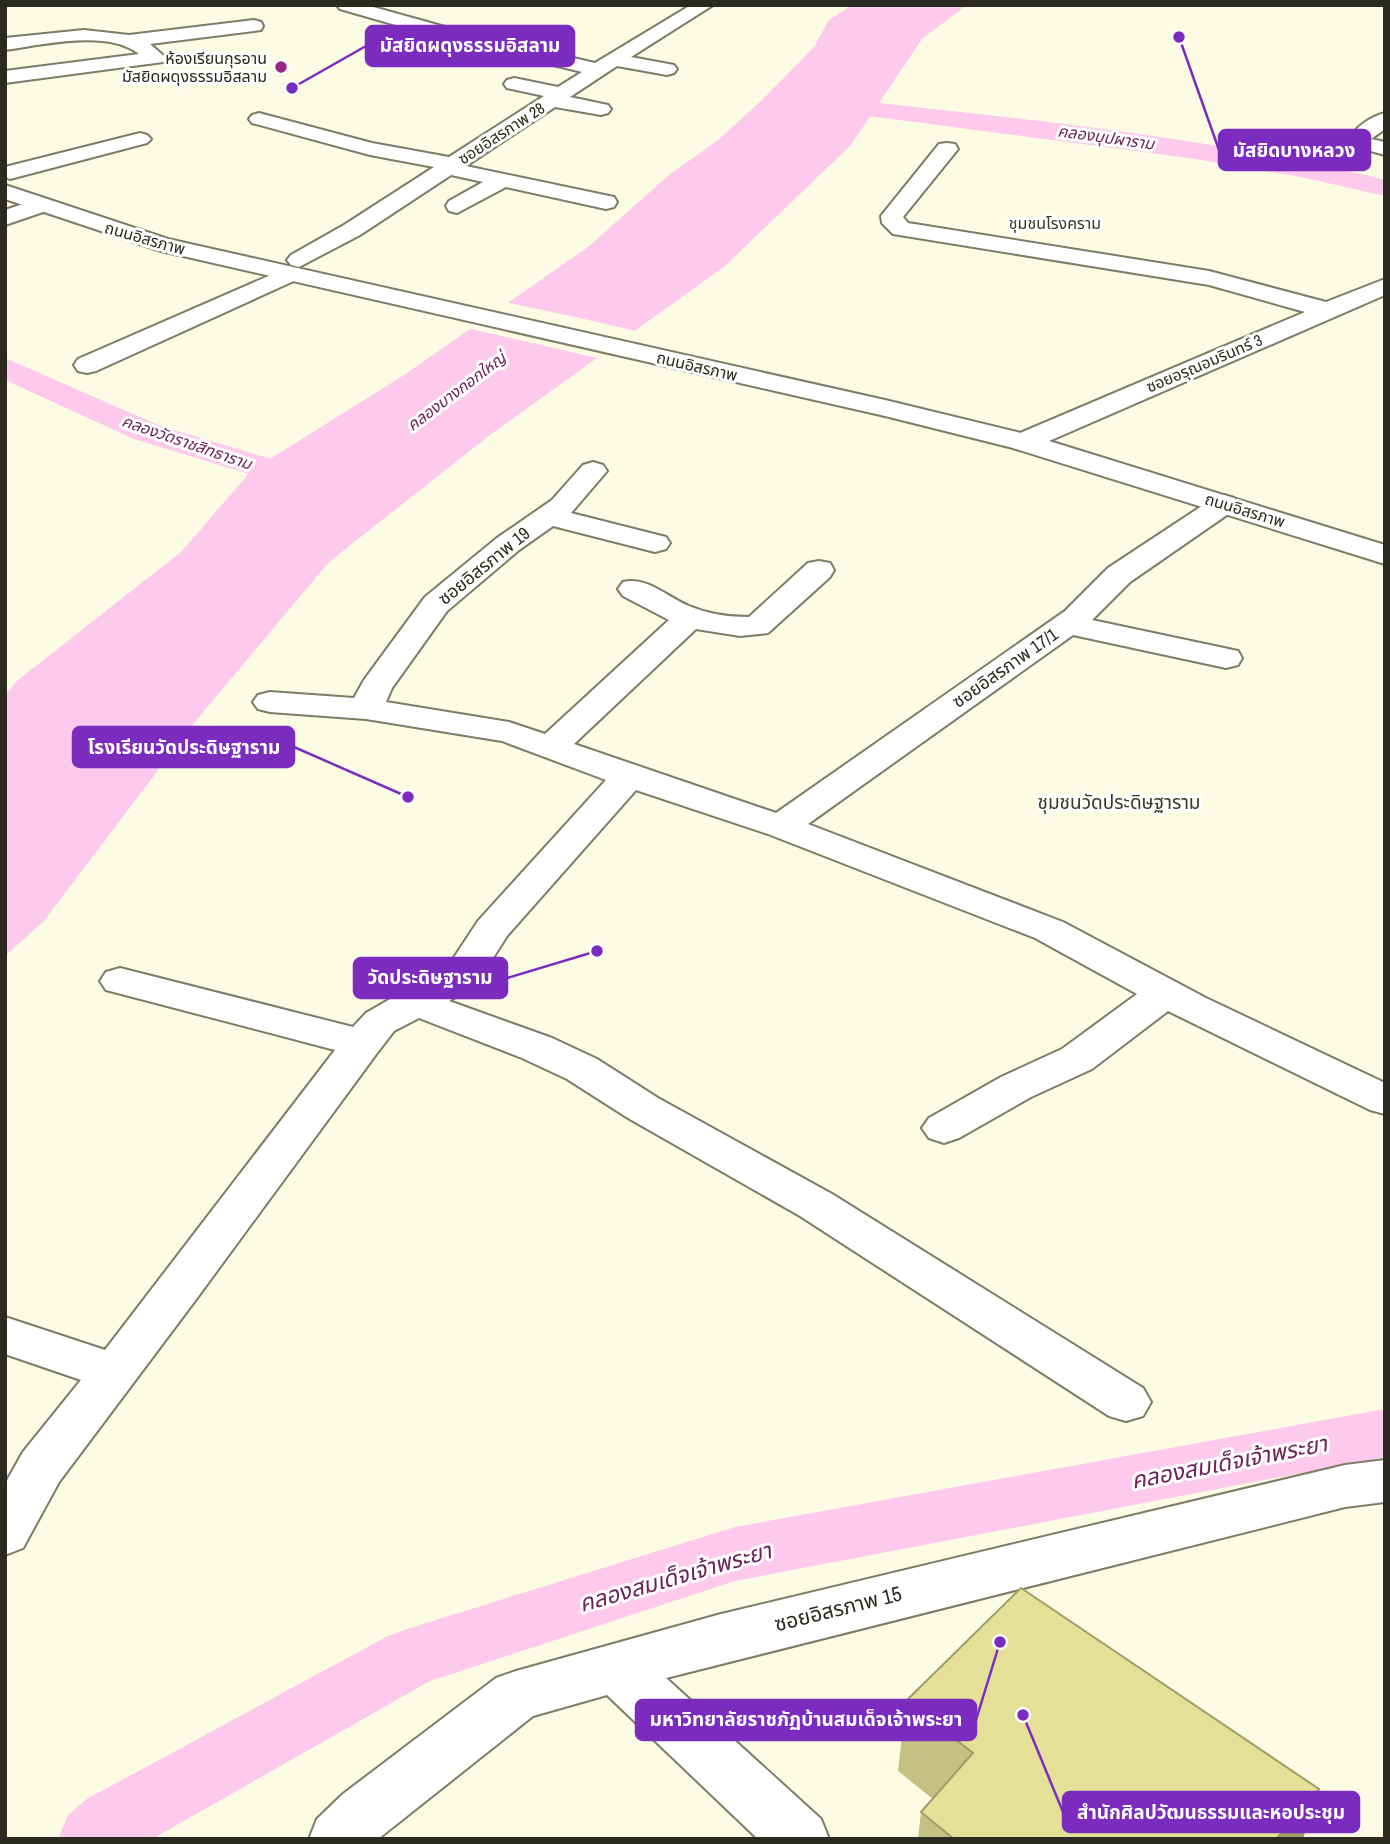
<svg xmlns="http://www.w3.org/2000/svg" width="1390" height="1844" viewBox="0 0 1390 1844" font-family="'Archivo Narrow','Noto Sans Thai',sans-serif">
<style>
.water{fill:#fdc9ec}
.pier{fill:#fcfbe4}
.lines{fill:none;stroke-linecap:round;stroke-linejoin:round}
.canal{fill:#fdc9ec;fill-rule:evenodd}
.minor-casing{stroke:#7d7c67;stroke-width:4}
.tertiary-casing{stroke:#7d7c67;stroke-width:4}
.secondary-casing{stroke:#7d7c67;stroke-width:4}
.minor{fill:#fff;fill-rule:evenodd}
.tertiary{fill:#fff;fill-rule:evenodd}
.secondary{fill:#fff;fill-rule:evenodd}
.wall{fill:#c4c182}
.shaded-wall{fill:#a09d6a}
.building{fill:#e4e097;stroke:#a09d6a;stroke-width:2}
.poi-dot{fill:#9c2782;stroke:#fff;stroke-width:2.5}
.labels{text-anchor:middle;stroke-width:6;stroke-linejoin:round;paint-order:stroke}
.far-poi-label{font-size:16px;fill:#2a2a21;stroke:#fff;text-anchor:end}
.far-street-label{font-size:16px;fill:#2a2a21;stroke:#fff}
.far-water-label{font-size:16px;font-style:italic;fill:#6b2359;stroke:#fff}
.far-neighbourhood-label{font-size:16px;fill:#393826;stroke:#fff}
.street-label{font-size:18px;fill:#2a2a21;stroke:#fff}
.neighbourhood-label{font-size:19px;fill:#393826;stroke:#fff}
.near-street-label{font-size:21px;fill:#2a2a21;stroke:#fff}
.near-water-label{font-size:23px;font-style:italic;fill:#6b2359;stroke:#fff}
.leader{fill:none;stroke:#7b2cbf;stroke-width:2.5}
.callout-dot{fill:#7b2cbf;stroke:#fff;stroke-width:2.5}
.callout{fill:#7b2cbf;stroke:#7b2cbf;stroke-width:2.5}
.callout-label{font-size:19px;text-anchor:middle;font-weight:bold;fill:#fff}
</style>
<rect width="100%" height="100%" fill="#fcfbe4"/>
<path class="water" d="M852 5H967L922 39 850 146 725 266 490 435 329 562 194 723 43 922 5 956V695L18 680 181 552 251 471 404 375 588 247 669 175 718 140 762 100 815 46 828 21Z"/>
<path class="pier" d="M505 302 571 316 640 332 602 359 466 328Z"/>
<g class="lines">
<g class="canal">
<path d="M824 97C1011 118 1201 135 1385 180V196L1301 177 1189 158 815 109 812 104 815 99Z"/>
<path d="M5 358 158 425 331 477 337 484 331 491 319 495 134 439 5 380Z"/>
<path d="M1385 1409V1457L735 1581 430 1681 152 1839H58L68 1815 87 1799 386 1637 410 1628 735 1527Z"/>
</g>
<defs>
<g id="minor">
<path d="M337 5H366L474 35 595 63 691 5H713L631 57 674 65 677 69 674 73 667 75 617 66 570 97 608 105 611 109 608 113 601 115 555 107 466 166 614 197 617 202 614 207 606 209 506 187 457 213 449 211 446 206 449 201 483 182 451 175 360 235 299 267 291 265 287 260 291 255 344 225 434 167 370 155 252 123 249 119 252 115 259 113 372 143 449 157 544 96 507 88 504 84 507 80 514 78 558 87 582 72 434 36 340 9Z"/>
<path d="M254 20 261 22 263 26 261 30 150 44 166 58 163 62 5 83V71L139 54C107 29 43 45 5 50V38L84 30 129 35Z"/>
<path d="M1385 113V129L1371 139 1385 142V155L1353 146 1349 142C1351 129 1372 116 1385 113Z"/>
<path d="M140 133 147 135 151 139 147 143 10 179 5 177V167Z"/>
<path d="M947 143 955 144 958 149 903 217 908 223 1209 271 1326 302 1385 279V295L1033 448 1023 450 1013 448 1009 442 1013 436 1305 312 1209 285 893 234 882 223 881 216 939 144Z"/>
<path d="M287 268 296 270 299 275 296 280 96 371 87 373 78 371 74 365 78 359Z"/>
<path d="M593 462 603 465 607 471 571 513 666 537 670 543 666 549 655 552 553 526 519 550 447 611 392 688 386 702 509 722 545 734 669 620 623 596 618 589 623 582C647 576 667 597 689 606 708 614 728 617 749 617L808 563 819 561 830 563 834 570 830 577 768 633 740 636 696 629 574 744 776 813 1065 611 1108 568 1214 498 1224 495 1234 498 1239 504 1234 510 1130 582 1092 620 1238 651 1242 658 1238 665 1226 668 1073 635 808 824 1063 922 1206 998 1385 1083V1114L1370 1110 1168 1011 1092 1069 1031 1097 959 1138 944 1143 929 1138 922 1128 929 1118 1001 1077 1062 1049 1137 994 1035 938 768 834 636 790 507 936 477 983 449 1001 552 1038 597 1059 658 1098 832 1194 1143 1388 1151 1402 1143 1416 1126 1421 1109 1416 800 1216 628 1118 567 1079 522 1058 419 1018 394 1031 377 1053 197 1298 59 1482 23 1548 5 1555V1484L23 1452 81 1380 5 1354V1317L105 1350 335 1050 106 990 100 981 106 972 120 968 353 1027 366 1013 449 965 478 921 606 780 502 741 366 719 270 712 258 709 253 702 258 695 270 692 354 698 364 680 425 597 497 538 552 500 583 465Z"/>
<path d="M1385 1460V1502L1345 1507 666 1678 821 1819 829 1839H758L607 1695 533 1716 378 1839H309L317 1819 343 1794 496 1678 516 1671 721 1614 1345 1465Z"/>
</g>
<path id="tertiary" d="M41 198 49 200 52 205 49 210 5 225V210Z"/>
<path id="secondary" d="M5 185 168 239 885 400 1033 436 1385 545V564L1013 448 885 416 161 251 5 199Z"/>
</defs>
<use href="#minor" class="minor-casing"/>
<use href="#tertiary" class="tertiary-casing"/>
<use href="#secondary" class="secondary-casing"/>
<use href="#minor" class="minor"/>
<use href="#tertiary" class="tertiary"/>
<use href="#secondary" class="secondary"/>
</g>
<path class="wall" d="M906 1701 1303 1839H918L921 1812 933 1799 898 1771Z"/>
<path class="shaded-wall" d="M1319 1789 1303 1839H1276Z"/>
<path class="building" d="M1021 1588 1319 1789 1276 1839H954L921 1812 973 1753 906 1701Z"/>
<circle class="poi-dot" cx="281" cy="67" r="7"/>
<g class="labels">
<g class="far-poi-label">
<text x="267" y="64">ห้องเรียนกุรอาน<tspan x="267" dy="18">มัสยิดผดุงธรรมอิสลาม</tspan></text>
</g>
<g class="far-street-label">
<text transform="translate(501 133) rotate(-33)" y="6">ซอยอิสรภาพ 28</text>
<text transform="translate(145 238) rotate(16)" y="6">ถนนอิสรภาพ</text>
<text transform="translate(1204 363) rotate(-23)" y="6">ซอยอรุณอมรินทร์ 3</text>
<text transform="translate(697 366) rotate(13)" y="6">ถนนอิสรภาพ</text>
<text transform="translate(1245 510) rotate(17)" y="6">ถนนอิสรภาพ</text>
</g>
<g class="far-water-label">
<text transform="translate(1106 137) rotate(8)" y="6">คลองบุปผาราม</text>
<text transform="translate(456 391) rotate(-37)" y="6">คลองบางกอกใหญ่</text>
<text transform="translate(187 442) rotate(19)" y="6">คลองวัดราชสิทธาราม</text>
</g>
<g class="far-neighbourhood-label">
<text x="1055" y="229">ชุมชนโรงคราม</text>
</g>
<g class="street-label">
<text transform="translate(484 566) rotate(-39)" y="6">ซอยอิสรภาพ 19</text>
<text transform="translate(1005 668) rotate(-35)" y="6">ซอยอิสรภาพ 17/1</text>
</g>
<g class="neighbourhood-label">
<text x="1119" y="809">ชุมชนวัดประดิษฐาราม</text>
</g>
<g class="near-street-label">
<text transform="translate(838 1609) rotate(-14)" y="7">ซอยอิสรภาพ 15</text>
</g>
<g class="near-water-label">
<text transform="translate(1229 1462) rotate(-11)" y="8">คลองสมเด็จเจ้าพระยา</text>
<text transform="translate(675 1577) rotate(-16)" y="8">คลองสมเด็จเจ้าพระยา</text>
</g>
</g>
<path class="leader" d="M292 88L366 46M1179 37L1219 150M408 797L294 747M597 951L507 978M1000 1642L976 1720M1023 1715L1063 1812"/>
<g class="callout-dot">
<circle cx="292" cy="88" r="7"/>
<circle cx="1179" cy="37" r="7"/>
<circle cx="408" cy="797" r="7"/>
<circle cx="597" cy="951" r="7"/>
<circle cx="1000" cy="1642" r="7"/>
<circle cx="1023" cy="1715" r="7"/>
</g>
<g class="callout">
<rect x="366" y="26" width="208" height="40" rx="7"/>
<rect x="1219" y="130" width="151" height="40" rx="7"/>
<rect x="73" y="727" width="221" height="40" rx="7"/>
<rect x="354" y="958" width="153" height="40" rx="7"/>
<rect x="636" y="1700" width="340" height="40" rx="7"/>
<rect x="1063" y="1792" width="296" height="40" rx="7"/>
</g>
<g class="callout-label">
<text x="470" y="52">มัสยิดผดุงธรรมอิสลาม</text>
<text x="1294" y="157">มัสยิดบางหลวง</text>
<text x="184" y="754">โรงเรียนวัดประดิษฐาราม</text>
<text x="430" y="984">วัดประดิษฐาราม</text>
<text x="806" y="1726">มหาวิทยาลัยราชภัฏบ้านสมเด็จเจ้าพระยา</text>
<text x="1211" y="1819">สำนักศิลปวัฒนธรรมและหอประชุม</text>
</g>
<rect width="1390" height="1844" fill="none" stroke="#2a2a21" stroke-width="14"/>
</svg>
